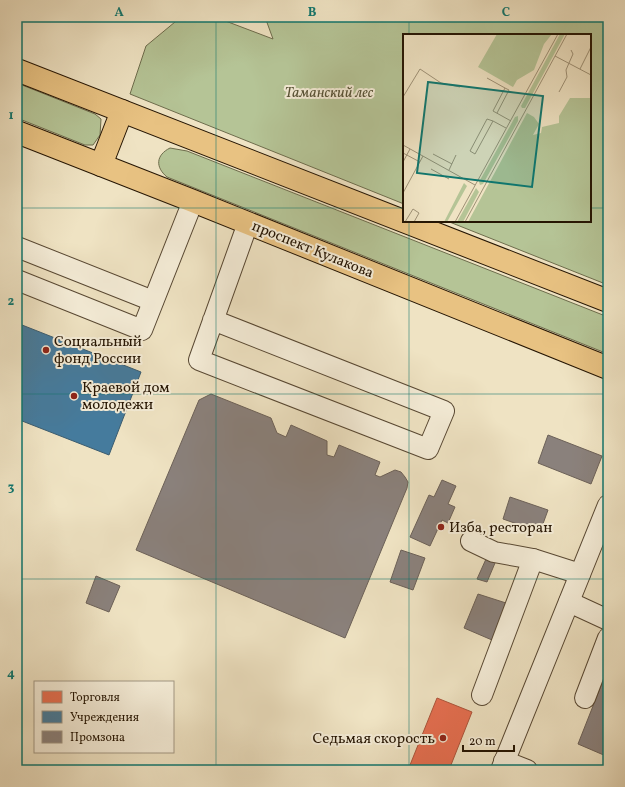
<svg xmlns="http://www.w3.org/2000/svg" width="625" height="787" viewBox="0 0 625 787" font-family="Vollkorn,serif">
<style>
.green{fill:#b5c496;stroke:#6d6c4c}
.shops{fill:#e76f51;stroke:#ad543a}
.public{fill:#457b9d;stroke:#3b5c6f}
.industry{fill:#8a817c;stroke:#6c6158}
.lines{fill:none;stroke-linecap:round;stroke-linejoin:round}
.minor-casing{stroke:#584833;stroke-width:22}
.major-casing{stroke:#251503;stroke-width:24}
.minor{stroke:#f5edd8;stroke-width:20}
.major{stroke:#e8c282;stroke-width:22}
.grid{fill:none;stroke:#0f766e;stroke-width:1;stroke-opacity:0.55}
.poi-dot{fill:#8f2418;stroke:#f5edd8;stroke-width:1.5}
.labels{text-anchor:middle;stroke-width:4;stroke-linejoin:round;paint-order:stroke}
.park-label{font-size:15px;font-style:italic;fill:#575236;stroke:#f5edd8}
.street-label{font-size:15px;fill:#251503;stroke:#f5edd8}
.poi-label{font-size:15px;fill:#251503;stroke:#f5edd8;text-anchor:start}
.inset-road{fill:none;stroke:#9e9176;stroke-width:1}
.view{fill:#0f766e;fill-opacity:0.15;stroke:#0f766e;stroke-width:2}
.inset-edge{fill:none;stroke:#251503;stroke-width:2}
.neatline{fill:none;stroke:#0f766e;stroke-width:1.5}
.grid-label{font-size:13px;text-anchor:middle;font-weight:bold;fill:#0f766e}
</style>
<rect width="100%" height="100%" fill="#efe3c3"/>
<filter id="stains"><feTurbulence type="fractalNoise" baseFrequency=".005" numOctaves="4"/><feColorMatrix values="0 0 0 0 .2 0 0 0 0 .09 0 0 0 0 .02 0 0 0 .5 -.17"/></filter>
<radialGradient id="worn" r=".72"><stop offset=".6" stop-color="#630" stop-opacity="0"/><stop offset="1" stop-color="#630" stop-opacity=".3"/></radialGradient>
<g class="green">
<path d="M181 17H215L273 39 265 17H608V285L447 221H590V35H404V204L130 94 146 46Z"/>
<path d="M17 83 95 114 101 119 100 135 93 145H85L17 118Z"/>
<path d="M170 148 187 151 608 317V354L167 177C155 167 156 155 170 148Z"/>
</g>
<path class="shops" d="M437 698 472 712 449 770H408Z"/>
<path class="public" d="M17 323 141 372 109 455 17 419Z"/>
<g class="industry">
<path d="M211 394 271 418 277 433 286 437 291 425 327 441V455L334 457 339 445 380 462 375 475 380 477 395 470 401 472 405 477 408 482 407 488 345 638 136 550 199 400Z"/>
<path d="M548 435 602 456 591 484 538 463Z"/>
<path d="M442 480 456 486 448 504 455 507 448 523 442 520 430 546 410 537 429 495 434 497Z"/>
<path d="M510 497 548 510 540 532 503 519Z"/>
<path d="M401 550 425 558 413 590 390 582Z"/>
<path d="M486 559 495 563 487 582 477 579Z"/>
<path d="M96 576 120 586 109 612 86 603Z"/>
<path d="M478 594 506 603 492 640 464 628Z"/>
<path d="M608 668V751L606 756 578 744Z"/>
</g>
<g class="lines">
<defs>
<g id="minor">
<path d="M17 247 153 301"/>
<path d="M17 280 142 330 193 201"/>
<path d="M213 320 444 411 428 449 199 360 248 223"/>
<path d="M471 541 494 552 533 559 580 574"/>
<path d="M569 602 608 620"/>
<path d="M482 695 533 559"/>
<path d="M585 698 608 638"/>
<path d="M504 761 527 770"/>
<path d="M501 770 608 505"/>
</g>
<g id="major">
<path d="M17 70 608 301"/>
<path d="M17 132 193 201 608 368"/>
<path d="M101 165 122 111"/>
</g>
</defs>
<use href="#minor" class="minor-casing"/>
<use href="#major" class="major-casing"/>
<use href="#minor" class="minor"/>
<use href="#major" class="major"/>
</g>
<path class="grid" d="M216 17V770M409 17V35M17 208H404M590 208H608M409 221V770M17 394H608M17 579H608"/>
<g class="poi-dot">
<circle cx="46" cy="350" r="4"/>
<circle cx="74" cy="396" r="4"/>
<circle cx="441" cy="527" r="4"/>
<circle cx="443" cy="738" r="4"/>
</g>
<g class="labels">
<g class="park-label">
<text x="329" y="97">Таманский лес</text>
</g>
<g class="street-label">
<text transform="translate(313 249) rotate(22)" y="5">проспект Кулакова</text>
</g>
<g class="poi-label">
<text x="54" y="346">Социальный<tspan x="54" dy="17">фонд России</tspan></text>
<text x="82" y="392">Краевой дом<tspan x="82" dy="17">молодежи</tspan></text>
<text x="449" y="532">Изба, ресторан</text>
<text x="435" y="743" text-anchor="end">Седьмая скорость</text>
</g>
</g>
<g transform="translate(403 34)">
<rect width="188" height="188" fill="#efe3c3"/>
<path d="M94 0H149L141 10 131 36 114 46 110 53 75 33ZM157 0H162L122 74H119L118 72ZM167 64H188V188H65L124 79 131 83 136 90 130 101 138 99 139 93 156 89V82ZM115 82V87L80 150 77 151 76 148 112 83ZM61 149 64 152 44 188H41ZM73 154 76 158 60 188H54Z" fill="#b5c496"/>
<path class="inset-road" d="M152 22 188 41M166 29 170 20 168 16M177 35 188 13M84 44 102 54M156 58 164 43 163 36 166 29M0 63 17 35 38 49 57 53M94 79 106 56 102 54 90 77 108 87M90 87 72 120 67 117 84 85 90 87 103 94M0 111 72 151M0 119 17 128M30 120 49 130M0 128 7 115M28 135 46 145M46 136 53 121M0 159 20 122M2 188 10 175 16 179 11 188M52 188 155 0M62 188 164 0"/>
<path class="view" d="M25 48 140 62 129 153 14 139Z"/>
<rect width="188" height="188" class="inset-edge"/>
</g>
<rect width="625" height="787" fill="none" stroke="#efe3c3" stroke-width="44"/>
<rect x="34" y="681" width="140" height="72" fill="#f5edd8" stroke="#a29783"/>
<rect x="42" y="691" width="20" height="12" fill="#e76f51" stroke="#a29783"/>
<text x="70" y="701" font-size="12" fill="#251503">Торговля</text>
<rect x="42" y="711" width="20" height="12" fill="#457b9d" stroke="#a29783"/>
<text x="70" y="721" font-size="12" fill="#251503">Учреждения</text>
<rect x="42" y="731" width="20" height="12" fill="#8a817c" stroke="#a29783"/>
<text x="70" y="741" font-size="12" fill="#251503">Промзона</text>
<path d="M463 745v6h51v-6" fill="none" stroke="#251503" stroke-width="2"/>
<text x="469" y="745" font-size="12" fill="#251503" stroke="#f5edd8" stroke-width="3" paint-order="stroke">20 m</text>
<rect x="22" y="22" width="581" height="743" class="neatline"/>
<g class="grid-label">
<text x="119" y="16">A</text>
<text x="312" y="16">B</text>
<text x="506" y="16">C</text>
<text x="11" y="119">1</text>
<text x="11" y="305">2</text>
<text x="11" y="491">3</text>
<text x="11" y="677">4</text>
</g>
<rect width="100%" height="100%" filter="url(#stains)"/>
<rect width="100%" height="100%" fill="url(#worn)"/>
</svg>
